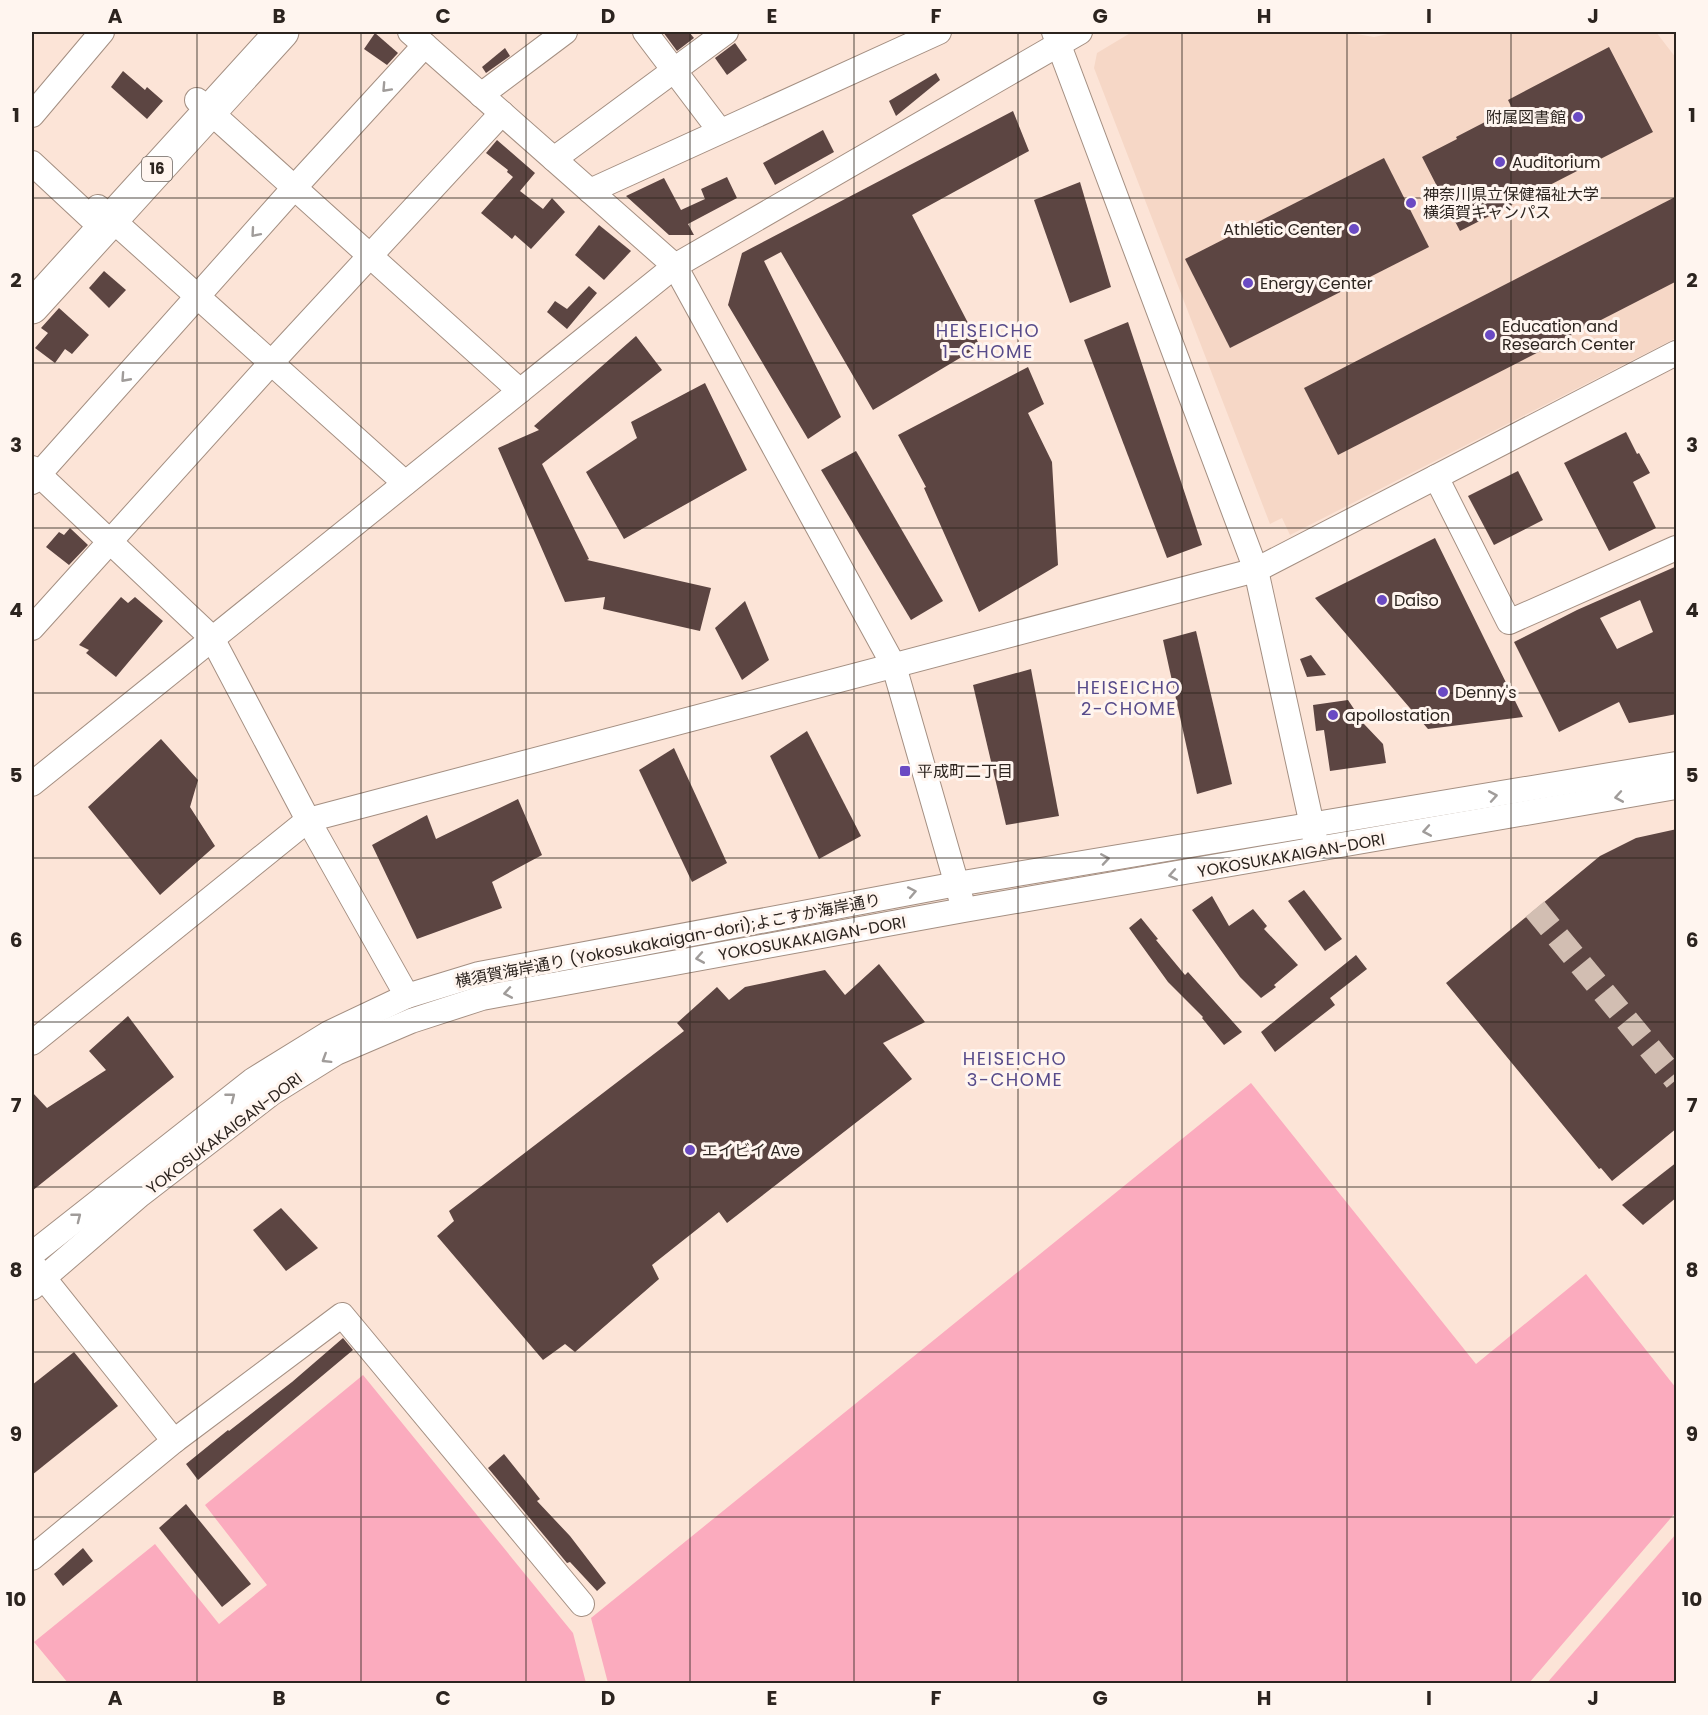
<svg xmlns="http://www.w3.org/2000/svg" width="1708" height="1715" viewBox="0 0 1708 1715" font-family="Poppins,'Noto Sans JP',sans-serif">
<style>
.built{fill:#f6d7c6}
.water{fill:#fbabbe}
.building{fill:#5c4542;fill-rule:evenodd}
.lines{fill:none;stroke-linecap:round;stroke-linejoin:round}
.minor-tunnel{stroke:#d2beb2;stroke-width:24;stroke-dasharray:24 12;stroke-linecap:butt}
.minor-casing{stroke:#a48f82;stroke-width:26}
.highway-casing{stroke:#a48f82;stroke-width:35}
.minor{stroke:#fff;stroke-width:24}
.highway{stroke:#fff;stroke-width:33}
.oneway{stroke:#a09c9a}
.grid{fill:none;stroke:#2c241f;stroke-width:1.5;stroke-opacity:0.55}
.poi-dot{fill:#6a4ac3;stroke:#fff5ef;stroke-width:2}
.labels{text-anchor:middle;stroke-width:6;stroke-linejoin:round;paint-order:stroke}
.shield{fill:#fff5ef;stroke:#6b635d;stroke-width:1.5}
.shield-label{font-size:15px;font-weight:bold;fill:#2c241f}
.poi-label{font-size:16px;fill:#2c241f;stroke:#fff5ef;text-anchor:start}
.street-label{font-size:16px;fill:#2c241f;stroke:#fff5ef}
.neighbourhood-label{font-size:18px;letter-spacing:1.5px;fill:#574b8a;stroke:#fff5ef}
.neatline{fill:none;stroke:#2c241f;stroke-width:2}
.grid-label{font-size:20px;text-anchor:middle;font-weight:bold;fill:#2c241f}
</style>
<rect width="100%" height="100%" fill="#fce4d7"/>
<path class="built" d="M1132 32H1345L1374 37 1397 32H1656L1676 58V338L1290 535 1282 518 1270 524 1094 68 1097 53Z"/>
<g class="water">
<path d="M1251 1083 1476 1364 1586 1274 1676 1388V1512L1529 1683H608L591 1618Z"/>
<path d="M363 1375 573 1633 586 1683H68L34 1642 155 1544 219 1624 267 1585 205 1505Z"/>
<path d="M1676 1534V1683H1547Z"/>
</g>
<g class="building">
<path d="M663 32H689L694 38 677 51Z"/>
<path d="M375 33 398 53 387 65 364 49Z"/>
<path d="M735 43 747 60 727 75 715 58Z"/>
<path d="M1609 47 1653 132 1460 231 1422 157 1457 139 1456 137 1512 108 1508 100Z"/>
<path d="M505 48 510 56 486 73 482 67Z"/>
<path d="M123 71 145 90 147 87 163 101 147 119 111 87Z"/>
<path d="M936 73 940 80 896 116 889 101Z"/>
<path d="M1013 111 1029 151 912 215 980 346 873 410 781 252 764 261 841 417 808 439 728 305 742 253Z"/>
<path d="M823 130 834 152 775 185 763 163Z"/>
<path d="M497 140 535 173 520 191 543 209 552 198 565 212 531 249 515 235 512 239 481 213 513 177 507 172 508 170 486 153Z"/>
<path d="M1384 158 1429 247 1230 348 1185 259Z"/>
<path d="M727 177 737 198 688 224 694 235H669L626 196 664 178 681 210 705 199 701 189Z"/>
<path d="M1080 182 1111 287 1070 303 1034 200Z"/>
<path d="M1677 196V281L1338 455 1304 388Z"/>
<path d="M599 225 631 251 604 280 575 255Z"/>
<path d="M104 271 126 290 109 308 89 288Z"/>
<path d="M589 286 597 293 567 329 547 312 555 301 567 309Z"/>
<path d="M59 308 89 335 72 354 65 349 55 363 35 348 48 333 41 328Z"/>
<path d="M1128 322 1202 545 1167 558 1084 340Z"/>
<path d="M636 336 662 370 542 464 589 559 587 560 711 588 700 631 603 609 605 597 565 602 498 448 539 430 534 426Z"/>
<path d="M1028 367 1044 404 1028 413 1052 462 1058 565 979 612 924 488 926 487 898 435Z"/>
<path d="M705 383 747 470 624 539 586 472 637 438 631 422Z"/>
<path d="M1626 432 1637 454 1639 453 1650 473 1633 482 1656 528 1609 551 1564 463Z"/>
<path d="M856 451 943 601 911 620 821 470Z"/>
<path d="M1518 471 1543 520 1494 545 1468 496Z"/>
<path d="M70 528 88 545 69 565 46 547 59 532 64 535Z"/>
<path d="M1435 538 1483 636 1523 717 1428 729 1315 598Z"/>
<path d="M1677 566V714L1629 723 1619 702 1559 732 1514 642 1577 610ZM1640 600 1653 632 1617 649 1600 618Z"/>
<path d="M121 597 128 603 135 597 163 621 116 677 86 653 89 650 79 645Z"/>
<path d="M745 601 769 660 742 680 715 628Z"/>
<path d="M1196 631 1232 784 1197 794 1163 640Z"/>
<path d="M1311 655 1326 675 1307 677 1300 659Z"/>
<path d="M1031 669 1059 816 1006 825 973 685Z"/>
<path d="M1348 700 1364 724 1383 744 1386 763 1330 771 1324 730 1316 731 1313 705Z"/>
<path d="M807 731 861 836 819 859 770 756Z"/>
<path d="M161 739 198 780 190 807 215 846 160 895 88 807Z"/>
<path d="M674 748 727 863 692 882 639 770Z"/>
<path d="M518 799 542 855 492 882 502 908 417 939 372 845 427 815 436 839Z"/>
<path d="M1677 829V1128L1612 1181 1601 1168 1599 1169 1446 983 1600 856 1636 838Z"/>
<path d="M1304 890 1342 939 1325 951 1288 901Z"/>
<path d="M1212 896 1229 926 1253 909 1267 926 1264 929 1298 965 1274 985 1276 987 1261 998 1240 977 1192 910Z"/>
<path d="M1141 918 1158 939 1156 940 1185 975 1188 972 1242 1032 1224 1045 1202 1018 1203 1017 1168 982 1129 928Z"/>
<path d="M1356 955 1367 969 1330 998 1335 1005 1275 1052 1261 1032Z"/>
<path d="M879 964 925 1022 883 1043 912 1079 727 1223 719 1212 652 1265 659 1279 575 1352 565 1344 543 1360 437 1236 454 1221 449 1211 684 1031 677 1023 717 987 729 1000 745 987 825 970 845 995Z"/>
<path d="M128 1016 174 1077 32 1191V1092L47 1108 106 1070 89 1051Z"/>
<path d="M1677 1162V1197L1643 1225 1622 1205Z"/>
<path d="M281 1208 318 1248 286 1271 253 1230Z"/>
<path d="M343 1338 353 1350 198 1480 186 1464 228 1430 229 1431 292 1382Z"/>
<path d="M74 1352 118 1406 32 1475V1385Z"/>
<path d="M504 1454 540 1499 537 1501 570 1536 606 1583 597 1591 570 1562 567 1563 488 1468Z"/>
<path d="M186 1504 251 1584 222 1607 159 1528Z"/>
<path d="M83 1548 93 1561 63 1586 54 1574Z"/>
</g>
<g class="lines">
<path class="minor-tunnel" d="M1535 909 1676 1080"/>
<defs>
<g id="minor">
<path d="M410 32 675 266 894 666 961 899"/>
<path d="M645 32 720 131"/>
<path d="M1054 32 1256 570 1315 839"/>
<path d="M481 95 565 32"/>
<path d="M197 100 520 391"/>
<path d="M32 115 102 32"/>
<path d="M554 159 726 32"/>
<path d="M32 163 90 217"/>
<path d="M590 191 939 32"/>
<path d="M98 207 405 483"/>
<path d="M32 468 212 638 308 820 407 996"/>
<path d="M1436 477 1509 622 1676 548"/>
<path d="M32 482 294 188 425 45"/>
<path d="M32 628 271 363 502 113"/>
<path d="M32 784 675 266 1080 32"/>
<path d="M32 1043 308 820 1256 570 1676 353"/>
<path d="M32 1254 253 1080 329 1033 407 996 479 974 957 884 1676 764"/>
<path d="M35 1267 174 1441 342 1315 582 1604"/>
<path d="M32 1288 140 1195 272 1093 336 1053 411 1021 482 998 964 910 1676 787"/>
<path d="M32 1558 174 1441"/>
</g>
<path id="highway" d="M32 307 282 32"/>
</defs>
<use href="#minor" class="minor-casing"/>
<use href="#highway" class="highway-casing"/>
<use href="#minor" class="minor"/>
<use href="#highway" class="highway"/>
</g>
<defs><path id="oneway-chevron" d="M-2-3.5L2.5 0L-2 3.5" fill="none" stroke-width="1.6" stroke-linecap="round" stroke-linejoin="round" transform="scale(1.5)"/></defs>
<g class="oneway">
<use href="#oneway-chevron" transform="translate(386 88) rotate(133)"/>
<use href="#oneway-chevron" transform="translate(255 233) rotate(131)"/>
<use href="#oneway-chevron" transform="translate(125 378) rotate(132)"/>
<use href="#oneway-chevron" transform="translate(1493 796) rotate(-10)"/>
<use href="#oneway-chevron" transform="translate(1619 797) rotate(170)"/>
<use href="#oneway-chevron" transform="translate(1427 831) rotate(170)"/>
<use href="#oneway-chevron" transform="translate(1105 859) rotate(-9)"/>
<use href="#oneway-chevron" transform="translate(1173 875) rotate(170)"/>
<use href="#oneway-chevron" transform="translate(912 892) rotate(-11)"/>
<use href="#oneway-chevron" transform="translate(700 958) rotate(170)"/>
<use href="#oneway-chevron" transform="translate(508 993) rotate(170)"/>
<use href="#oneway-chevron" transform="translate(326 1059) rotate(148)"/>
<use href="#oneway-chevron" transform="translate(231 1097) rotate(-38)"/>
<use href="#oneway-chevron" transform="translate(77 1217) rotate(-38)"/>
</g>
<path class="grid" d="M197 32V1684M361 32V1684M526 32V1684M690 32V1684M854 32V1684M1018 32V1684M1182 32V1684M1347 32V1684M1511 32V1684M32 198H1676M32 363H1676M32 528H1676M32 693H1676M32 858H1676M32 1022H1676M32 1187H1676M32 1352H1676M32 1517H1676"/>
<g class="poi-dot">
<circle cx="1578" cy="117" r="6"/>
<circle cx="1500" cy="162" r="6"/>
<circle cx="1411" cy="203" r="6"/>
<circle cx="1354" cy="229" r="6"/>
<circle cx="1248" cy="283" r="6"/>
<circle cx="1490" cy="335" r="6"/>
<circle cx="1382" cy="600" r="6"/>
<circle cx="1443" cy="692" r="6"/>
<circle cx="1333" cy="715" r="6"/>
<rect x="899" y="765" width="12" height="12" rx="3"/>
<circle cx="690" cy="1150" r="6"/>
</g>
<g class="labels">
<rect class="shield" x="142" y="157" width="30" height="24" rx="4.5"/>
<g class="shield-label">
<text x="157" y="174">16</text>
</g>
<g class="poi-label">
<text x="1566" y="123" text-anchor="end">附属図書館</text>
<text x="1512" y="168">Auditorium</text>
<text x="1423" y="200">神奈川県立保健福祉大学<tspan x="1423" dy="18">横須賀キャンパス</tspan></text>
<text x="1342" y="235" text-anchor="end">Athletic Center</text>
<text x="1260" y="289">Energy Center</text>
<text x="1502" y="332">Education and<tspan x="1502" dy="18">Research Center</tspan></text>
<text x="1394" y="606">Daiso</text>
<text x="1455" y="698">Denny's</text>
<text x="1345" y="721">apollostation</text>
<text x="917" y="777">平成町二丁目</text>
<text x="702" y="1156">エイビイ Ave</text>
</g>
<g class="street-label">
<text transform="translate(1291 855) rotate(-10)" y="6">YOKOSUKAKAIGAN-DORI</text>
<text transform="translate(812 938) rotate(-10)" y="6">YOKOSUKAKAIGAN-DORI</text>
<text transform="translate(668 940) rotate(-11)" y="6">横須賀海岸通り (Yokosukakaigan-dori);よこすか海岸通り</text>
<text transform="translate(224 1133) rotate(-37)" y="6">YOKOSUKAKAIGAN-DORI</text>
</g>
<g class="neighbourhood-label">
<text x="988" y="337">HEISEICHO<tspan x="988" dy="21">1-CHOME</tspan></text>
<text x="1129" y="694">HEISEICHO<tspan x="1129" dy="21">2-CHOME</tspan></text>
<text x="1015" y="1065">HEISEICHO<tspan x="1015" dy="21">3-CHOME</tspan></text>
</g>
</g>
<rect width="1708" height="1715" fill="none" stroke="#fff5ef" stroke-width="66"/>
<rect x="33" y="33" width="1642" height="1649" class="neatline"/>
<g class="grid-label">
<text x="115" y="23">A</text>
<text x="279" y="23">B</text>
<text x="443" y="23">C</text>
<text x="608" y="23">D</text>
<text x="772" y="23">E</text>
<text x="936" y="23">F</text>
<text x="1100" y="23">G</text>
<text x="1264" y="23">H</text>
<text x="1429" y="23">I</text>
<text x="1593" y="23">J</text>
<text x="16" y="122">1</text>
<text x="1692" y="122">1</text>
<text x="16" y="287">2</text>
<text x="1692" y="287">2</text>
<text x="16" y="452">3</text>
<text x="1692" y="452">3</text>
<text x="16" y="617">4</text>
<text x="1692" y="617">4</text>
<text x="16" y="782">5</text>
<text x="1692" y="782">5</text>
<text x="16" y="947">6</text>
<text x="1692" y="947">6</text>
<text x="16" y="1112">7</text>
<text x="1692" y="1112">7</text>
<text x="16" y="1277">8</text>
<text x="1692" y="1277">8</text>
<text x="16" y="1441">9</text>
<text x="1692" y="1441">9</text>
<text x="16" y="1606">10</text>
<text x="1692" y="1606">10</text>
<text x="115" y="1705">A</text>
<text x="279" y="1705">B</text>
<text x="443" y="1705">C</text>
<text x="608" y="1705">D</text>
<text x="772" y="1705">E</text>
<text x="936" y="1705">F</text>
<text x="1100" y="1705">G</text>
<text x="1264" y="1705">H</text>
<text x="1429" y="1705">I</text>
<text x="1593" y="1705">J</text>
</g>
</svg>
